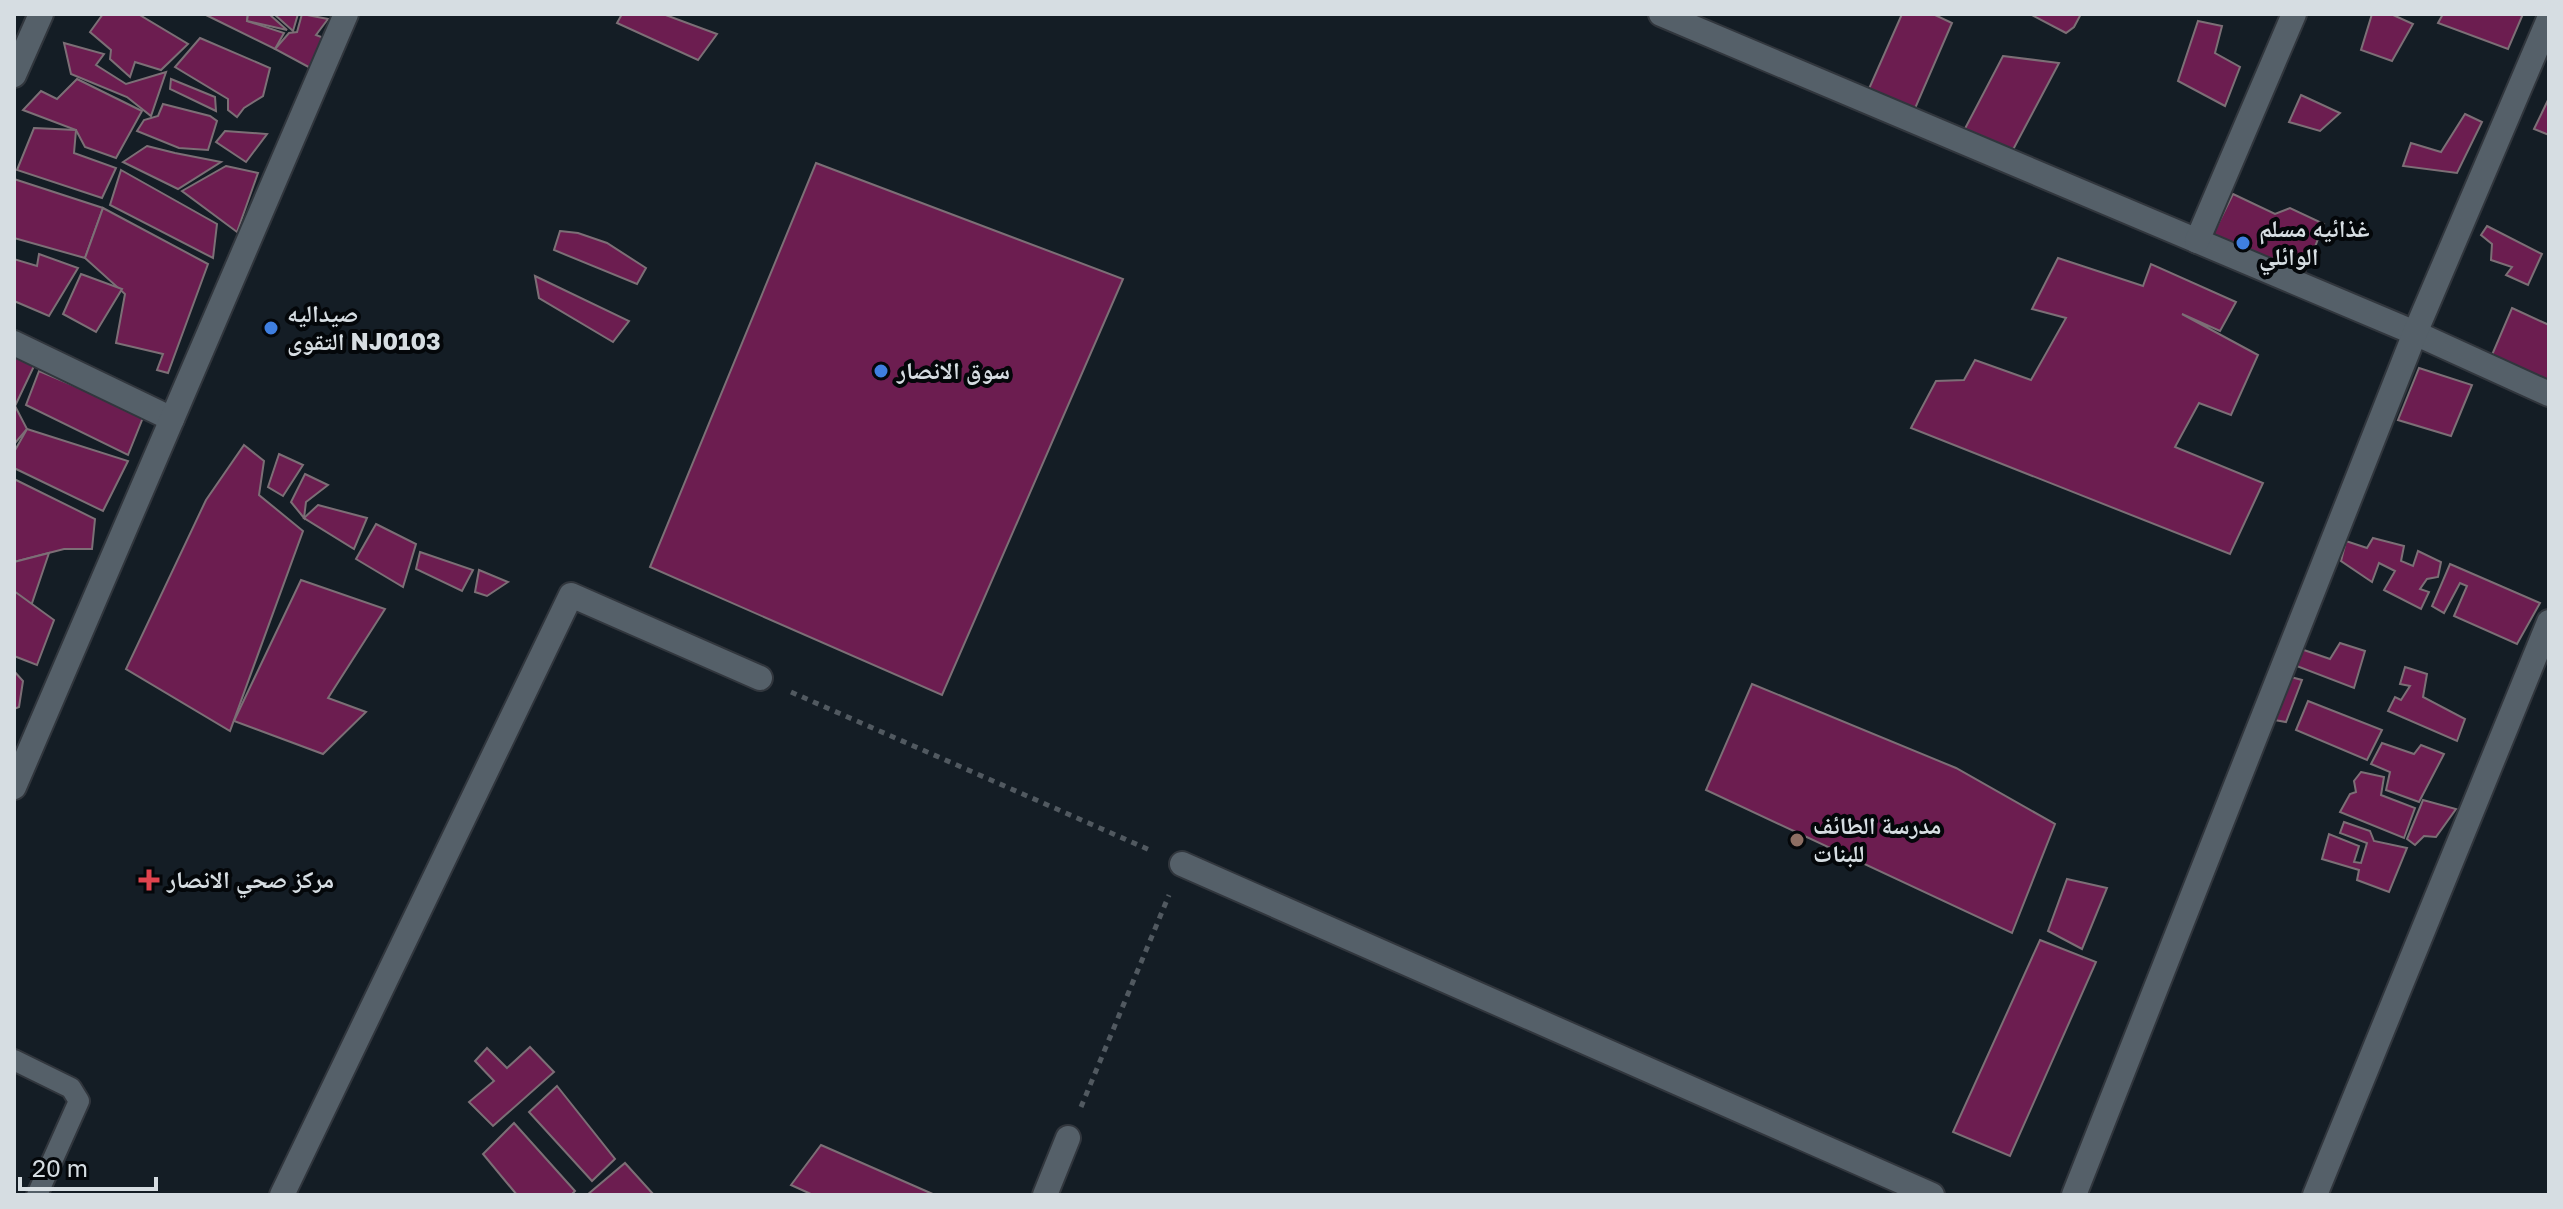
<svg xmlns="http://www.w3.org/2000/svg" width="2563" height="1209" viewBox="0 0 2563 1209" font-family="'Golos Text','Noto Naskh Arabic',sans-serif">
<style>
.building{fill:#6c1d50;stroke:#7c6f76;stroke-width:2}
.lines{fill:none;stroke-linecap:round;stroke-linejoin:round}
.lane-casing{stroke:#31363d;stroke-width:24}
.street-casing{stroke:#31363d;stroke-width:28}
.path{stroke:#515960;stroke-width:5;stroke-dasharray:6 6;stroke-linecap:butt}
.lane{stroke:#556069;stroke-width:20}
.street{stroke:#556069;stroke-width:24}
.shop-dot{fill:#3f7fe0;stroke:#04070a;stroke-width:3}
.education-dot{fill:#8d6e63;stroke:#04070a;stroke-width:3}
.health-dot{fill:#e0444e;stroke:#04070a;stroke-width:3}
.labels{text-anchor:middle;stroke-width:8;stroke-linejoin:round;paint-order:stroke}
.poi-label{font-size:24px;font-weight:bold;fill:#d6dde2;stroke:#04070a;text-anchor:start}
</style>
<rect width="100%" height="100%" fill="#141d25"/>
<g class="building">
<path d="M103 14H138L188 44 161 70 135 62 130 77 110 59 111 50 90 32Z"/>
<path d="M204 14H248L247 21 284 33 275 49Z"/>
<path d="M248 14H269L287 30 247 21Z"/>
<path d="M274 14H298L293 31Z"/>
<path d="M302 14 328 19 316 35 329 40 316 71 275 49 289 33 297 32Z"/>
<path d="M622 14H663L717 34 698 60 617 23Z"/>
<path d="M1902 14H1933L1952 23 1910 120 1864 100Z"/>
<path d="M2030 14H2081L2074 27 2066 33Z"/>
<path d="M2372 14H2391L2413 24 2392 61 2361 50Z"/>
<path d="M2443 14H2523L2508 49 2438 23Z"/>
<path d="M2198 21 2222 26 2215 53 2240 67 2225 106 2178 81Z"/>
<path d="M200 38 270 68 263 96 244 108 237 117 228 110V99L175 67Z"/>
<path d="M64 43 104 54 96 65 126 84 166 72 151 116 127 97 71 74Z"/>
<path d="M2003 56 2059 63 2007 161 1959 140Z"/>
<path d="M77 79 142 111 116 158 85 147 76 130 23 110 41 91 57 99Z"/>
<path d="M171 79 215 97 216 111 170 89Z"/>
<path d="M2301 95 2340 113 2320 131 2289 122Z"/>
<path d="M2549 98V135L2534 129Z"/>
<path d="M163 104 210 116 217 121 208 150 179 148 137 131 144 120 158 116Z"/>
<path d="M2465 114 2482 122 2457 173 2403 166 2411 143 2441 152Z"/>
<path d="M34 128 76 130 74 153 116 168 102 198 17 170Z"/>
<path d="M225 131 267 134 246 162 216 142Z"/>
<path d="M147 146 175 153 221 162 178 189 123 162Z"/>
<path d="M816 163 1123 279 942 695 650 567Z"/>
<path d="M226 166 258 173 237 232 182 191Z"/>
<path d="M121 170 217 224 213 258 110 205Z"/>
<path d="M14 179 103 208 85 258 14 238Z"/>
<path d="M2233 194 2275 214 2290 208 2324 224 2303 277 2212 236Z"/>
<path d="M103 208 208 264 168 373 157 370 163 354 116 343 125 294 85 258Z"/>
<path d="M2487 226 2542 254 2528 285 2506 275 2512 267 2491 260 2492 244 2481 235Z"/>
<path d="M560 231 578 233 607 243 646 268 637 284 554 250Z"/>
<path d="M39 254 78 268 49 316 14 301V259L37 266Z"/>
<path d="M2058 258 2143 286 2151 264 2236 302 2220 331 2182 314 2258 355 2231 415 2199 403 2175 447 2263 483 2230 554 1911 428 1936 381 1964 380 1975 360 2031 380 2066 318 2032 309Z"/>
<path d="M81 274 122 289 96 332 63 314Z"/>
<path d="M535 276 629 321 613 342 539 298Z"/>
<path d="M2512 308 2549 325V399L2483 376Z"/>
<path d="M14 354 35 364 15 406 27 429 16 442 14 441Z"/>
<path d="M2419 368 2472 385 2451 436 2398 420Z"/>
<path d="M39 371 144 415 128 455 26 405Z"/>
<path d="M27 429 128 461 103 511 14 468V452Z"/>
<path d="M244 445 264 461 259 495 303 531 230 731 126 669 206 500Z"/>
<path d="M279 454 303 465 283 496 268 487Z"/>
<path d="M305 474 328 485 306 502 304 518 291 502Z"/>
<path d="M14 479 95 519 92 549H64L14 562Z"/>
<path d="M318 505 367 518 354 549 304 518Z"/>
<path d="M376 524 416 544 403 587 356 559Z"/>
<path d="M2373 538 2404 546 2401 561 2413 566 2418 551 2441 562 2438 577 2427 579 2420 589 2429 592 2421 609 2384 590 2395 571 2379 563 2372 582 2341 561 2346 541 2367 548Z"/>
<path d="M420 552 473 570 462 591 416 569Z"/>
<path d="M49 553 31 606 14 593V562Z"/>
<path d="M2450 564 2540 603 2517 644 2454 616 2467 586 2460 583 2444 613 2432 606Z"/>
<path d="M479 570 508 582 487 596 475 592Z"/>
<path d="M301 580 385 609 328 698 366 712 323 754 234 721Z"/>
<path d="M14 591 54 620 37 665 14 656Z"/>
<path d="M2340 643 2365 651 2354 688 2294 665 2301 649 2330 659Z"/>
<path d="M2405 667 2427 674 2423 697 2465 719 2457 741 2388 711 2395 697 2401 700 2410 686 2400 684Z"/>
<path d="M14 671 23 681 19 707 14 709Z"/>
<path d="M2287 676 2302 680 2286 722 2269 719Z"/>
<path d="M1752 684 1956 768 2055 824 2012 933 1706 790Z"/>
<path d="M2308 701 2382 730 2367 760 2296 730Z"/>
<path d="M2382 743 2414 754 2421 745 2444 754 2419 802 2386 790 2390 772 2371 764Z"/>
<path d="M2361 772 2384 777 2381 795 2415 808 2404 838 2340 812 2350 794 2356 792 2354 781Z"/>
<path d="M2423 800 2456 809 2436 837 2424 836 2415 845 2407 839Z"/>
<path d="M2344 822 2370 831 2374 841 2407 848 2389 892 2357 880 2359 870 2322 859 2329 834 2359 846 2354 862 2361 863 2367 843 2340 833Z"/>
<path d="M2067 879 2107 888 2082 949 2048 931Z"/>
<path d="M2040 940 2096 962 2010 1156 1953 1132Z"/>
<path d="M530 1047 554 1072 493 1126 469 1102 494 1081 475 1061 487 1048 507 1068Z"/>
<path d="M557 1086 615 1159 592 1181 529 1112Z"/>
<path d="M514 1123 575 1191 571 1195H517L483 1154Z"/>
<path d="M821 1145 935 1195H813L791 1185Z"/>
<path d="M625 1163 654 1195H587Z"/>
</g>
<g class="lines">
<defs>
<path id="lane" d="M14 1060 71 1088 79 1101 37 1195"/>
<g id="street">
<path d="M1661 14 2415 333 2549 394"/>
<path d="M14 75 41 14"/>
<path d="M2197 241 2294 14"/>
<path d="M14 343 172 419"/>
<path d="M14 787 346 14"/>
<path d="M1182 864 1932 1195"/>
<path d="M282 1195 571 595 760 678"/>
<path d="M1045 1195 1068 1138"/>
<path d="M2074 1195 2415 333 2549 19"/>
<path d="M2315 1195 2549 622"/>
</g>
</defs>
<use href="#lane" class="lane-casing"/>
<use href="#street" class="street-casing"/>
<g class="path">
<path d="M791 692 1152 851"/>
<path d="M1081 1107 1169 895"/>
</g>
<use href="#lane" class="lane"/>
<use href="#street" class="street"/>
</g>
<g class="shop-dot">
<circle cx="2243" cy="243" r="8"/>
<circle cx="271" cy="328" r="8"/>
<circle cx="881" cy="371" r="8"/>
</g>
<circle class="education-dot" cx="1797" cy="840" r="8"/>
<path class="health-dot" d="M145 868h8v8h8v8h-8v8h-8v-8h-8v-8h8z"/>
<g class="labels">
<g class="poi-label">
<text x="2259" y="237">غذائيه مسلم<tspan x="2259" dy="28">الوائلي</tspan></text>
<text x="287" y="322">صيداليه<tspan x="287" dy="28">التقوى NJ0103</tspan></text>
<text x="897" y="379">سوق الانصار</text>
<text x="1813" y="834">مدرسة الطائف<tspan x="1813" dy="28">للبنات</tspan></text>
<text x="167" y="888">مركز صحي الانصار</text>
</g>
</g>
<rect width="2563" height="1209" fill="none" stroke="#d6dde2" stroke-width="32"/>
<path d="M20 1177v12h136v-12" fill="none" stroke="#d6dde2" stroke-width="4"/>
<text x="32" y="1177" font-size="24" fill="#d6dde2" stroke="#04070a" stroke-width="6" paint-order="stroke">20 m</text>
</svg>
